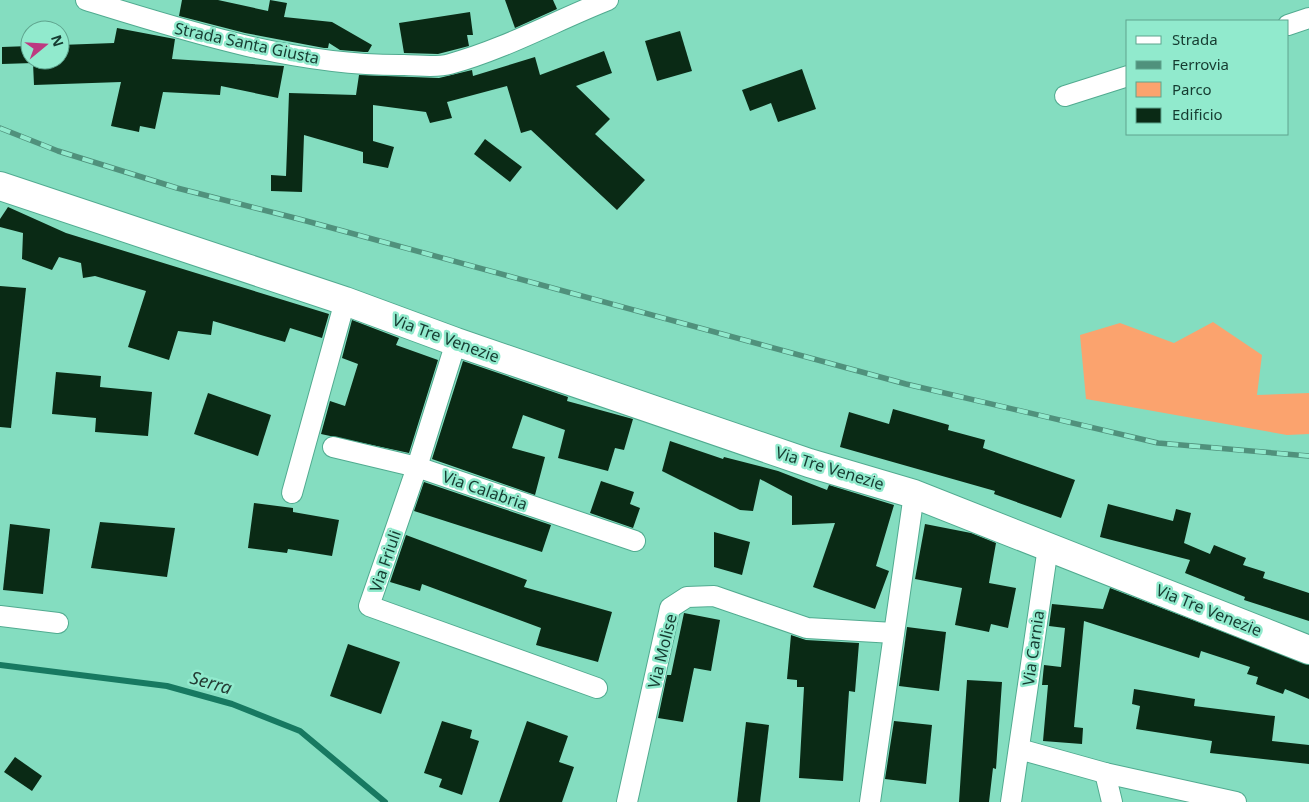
<svg xmlns="http://www.w3.org/2000/svg" width="1309" height="802" viewBox="0 0 1309 802" font-family="'Noto Sans',sans-serif">
<style>
.green{fill:#fba36e}
.lines{fill:none;stroke-linecap:round;stroke-linejoin:round}
.stream{stroke:#177961;stroke-width:6}
.building{fill:#0a2a15}
.street-casing{stroke:#51ab90;stroke-width:22}
.primary-casing{stroke:#51ab90;stroke-width:30}
.street{stroke:#fff;stroke-width:20}
.primary{stroke:#fff;stroke-width:28}
.rail-casing{stroke:#50917c;stroke-width:5.5}
.rail{stroke:#91eacd;stroke-width:4;stroke-dasharray:11;stroke-linecap:butt}
.labels{text-anchor:middle;stroke-width:5;stroke-linejoin:round;paint-order:stroke}
.street-label{font-size:16px;fill:#153b30;stroke:#91eacd}
.water-label{font-size:18px;font-style:italic;fill:#243c34;stroke:#91eacd}
</style>
<rect width="100%" height="100%" fill="#84ddc0"/>
<path class="green" d="M1213 322 1262 355 1257 395 1309 393V434L1287 435 1086 399 1080 335 1120 323 1174 343Z"/>
<g class="lines">
<path class="stream" d="M0 665 167 686 232 704 300 731 385 802"/>
</g>
<g class="building">
<path d="M182 0H218L268 11 270 0 287 3 284 17 332 22 372 45 368 52H364L340 50 329 43 328 48H324L245 33 179 16Z"/>
<path d="M505 0H553L557 9 515 28Z"/>
<path d="M470 12 473 35H467L469 46 438 54 404 53 399 23Z"/>
<path d="M117 28 175 39 172 59 284 66 278 98 221 86 220 95 163 92 155 129 140 126 139 132 111 126 121 82 34 85 33 63 2 64V47L30 46V60H60V45L114 43Z"/>
<path d="M680 31 692 71 657 81 645 41Z"/>
<path d="M604 51 612 73 576 86 610 119 595 134 645 180 617 210 531 130 521 133 507 86 447 102 452 118 430 123 426 112 373 105V141L394 147 388 168 363 163V152L304 135 302 192 271 191V175L286 176 289 93 356 95 359 75 439 78 472 70 473 76 535 57 540 75Z"/>
<path d="M802 69 816 109 778 122 771 103 750 111 742 90Z"/>
<path d="M485 139 522 167 510 182 474 154Z"/>
<path d="M8 207 66 233 329 314 322 338 290 328 285 342 213 321 211 335 178 331 169 360 128 347 146 291 95 276 83 278 81 263 59 257 52 270 22 259 23 233 0 227V219Z"/>
<path d="M0 286 26 288 11 428 0 427Z"/>
<path d="M352 320 399 338 396 345 438 360 409 453 321 434 330 401 345 406 358 364 342 358Z"/>
<path d="M463 361 568 397 567 401 633 419 624 450 615 448 608 471 558 458 565 430 523 415 512 448 545 457 535 495 432 459Z"/>
<path d="M56 372 101 376 100 387 152 392 148 436 95 432 96 418 52 414Z"/>
<path d="M208 393 271 415 258 456 194 434Z"/>
<path d="M893 409 949 425 948 430 985 440 983 448 1075 480 1061 518 994 494 995 491 840 447 849 412 889 424Z"/>
<path d="M670 441 723 459 724 457 778 471 827 490 829 485 894 505 876 566 889 571 875 609 813 587 835 523 792 525V496L760 479 753 511 740 510 662 471Z"/>
<path d="M601 481 634 492 630 504 640 508 633 528 590 513Z"/>
<path d="M424 482 551 525 542 552 414 511Z"/>
<path d="M254 503 293 508V512L339 520 332 556 288 549 287 553 248 548Z"/>
<path d="M1108 504 1173 521 1176 509 1191 513 1184 543 1210 554 1214 545 1246 558 1243 565 1265 572 1263 578 1309 593V621L1244 600 1245 597 1185 573 1190 560 1100 537Z"/>
<path d="M100 522 175 528 167 577 91 568Z"/>
<path d="M10 524 50 529 43 594 3 590Z"/>
<path d="M925 524 971 533 996 543 989 583 1016 588 1008 628 991 624 989 632 955 625 962 588 915 579Z"/>
<path d="M714 532 750 542 742 575 714 567Z"/>
<path d="M406 535 527 580 524 587 612 612 598 662 536 645 541 628 422 584 420 591 390 582Z"/>
<path d="M1110 588 1309 665V699L1285 689 1283 694 1256 684 1258 677 1247 674 1250 667 1201 651 1199 658 1084 621 1074 727 1083 728 1082 744 1043 741 1048 685H1042L1044 665 1061 667 1065 628 1049 626 1052 604 1103 609Z"/>
<path d="M684 613 720 620 711 671 694 668 683 722 658 718 667 675H671Z"/>
<path d="M907 627 946 632 939 691 899 686Z"/>
<path d="M791 635 806 640 859 643 855 692 849 691 843 781 799 778 804 687H797V680L787 679Z"/>
<path d="M348 644 400 662 381 714 330 696Z"/>
<path d="M967 680 1002 682 996 769 993 768 989 802H959Z"/>
<path d="M1134 689 1195 699 1194 706 1275 716 1272 741 1309 745V764L1210 753 1212 741 1136 729 1140 706 1132 704Z"/>
<path d="M442 721 472 730 470 738 479 741 462 795 439 787 442 779 424 773Z"/>
<path d="M527 721 568 736 559 762 574 767 562 802H499Z"/>
<path d="M894 721 932 725 926 784 885 779Z"/>
<path d="M746 722 769 725 760 802H737Z"/>
<path d="M15 757 42 776 32 791 4 772Z"/>
</g>
<g class="lines">
<defs>
<g id="street">
<path d="M86 0C189 32 295 66 404 65 418 65 436 68 450 64 505 49 555 21 608 0"/>
<path d="M1288 25 1309 18"/>
<path d="M1065 96 1128 76"/>
<path d="M456 342 417 467 369 606 597 688"/>
<path d="M333 447 417 467 635 541"/>
<path d="M292 493 345 301"/>
<path d="M0 616 58 623"/>
<path d="M1019 749 1105 773 1236 802"/>
<path d="M1105 773 1112 802"/>
<path d="M627 802 670 608 687 597 714 596 807 628 894 633"/>
<path d="M870 802 914 494"/>
<path d="M1011 802 1048 547"/>
</g>
<path id="primary" d="M0 186 345 301 456 342 809 463 914 494 1309 650"/>
</defs>
<use href="#street" class="street-casing"/>
<use href="#primary" class="primary-casing"/>
<use href="#street" class="street"/>
<use href="#primary" class="primary"/>
<defs>
<path id="rail" d="M0 128 58 151 177 188 299 219 906 384 1158 443 1309 456"/>
</defs>
<use href="#rail" class="rail-casing"/>
<use href="#rail" class="rail"/>
</g>
<g class="labels">
<g class="street-label">
<text transform="translate(247 43) rotate(12)" y="6">Strada Santa Giusta</text>
<text transform="translate(446 338) rotate(20)" y="6">Via Tre Venezie</text>
<text transform="translate(830 468) rotate(17)" y="6">Via Tre Venezie</text>
<text transform="translate(485 490) rotate(19)" y="6">Via Calabria</text>
<text transform="translate(385 561) rotate(-71)" y="6">Via Friuli</text>
<text transform="translate(1209 610) rotate(22)" y="6">Via Tre Venezie</text>
<text transform="translate(1033 648) rotate(-82)" y="6">Via Carnia</text>
<text transform="translate(662 651) rotate(-76)" y="6">Via Molise</text>
</g>
<g class="water-label">
<text transform="translate(211 683) rotate(16)" y="6">Serra</text>
</g>
</g>
<rect x="1126" y="20" width="162" height="115" fill="#91eacd" stroke="#5fa48e"/>
<rect x="1136" y="36" width="25" height="8" fill="#ffffff" stroke="#5fa48e"/>
<text x="1172" y="45" font-size="15" fill="#153b30">Strada</text>
<rect x="1136" y="61" width="25" height="8" fill="#50917c" stroke="#5fa48e"/>
<text x="1172" y="70" font-size="15" fill="#153b30">Ferrovia</text>
<rect x="1136" y="82" width="25" height="15" fill="#fba36e" stroke="#5fa48e"/>
<text x="1172" y="95" font-size="15" fill="#153b30">Parco</text>
<rect x="1136" y="108" width="25" height="15" fill="#0a2a15" stroke="#5fa48e"/>
<text x="1172" y="120" font-size="15" fill="#153b30">Edificio</text>
<g transform="translate(45 45) rotate(72)"><circle r="24" fill="#91eacd" stroke="#5fa48e"/>
<path d="M0-4L9 19L0 12L-9 19Z" fill="#bd3a81"/>
<text y="-8" font-size="14" font-weight="bold" text-anchor="middle" fill="#153b30">N</text>
</g>
</svg>
